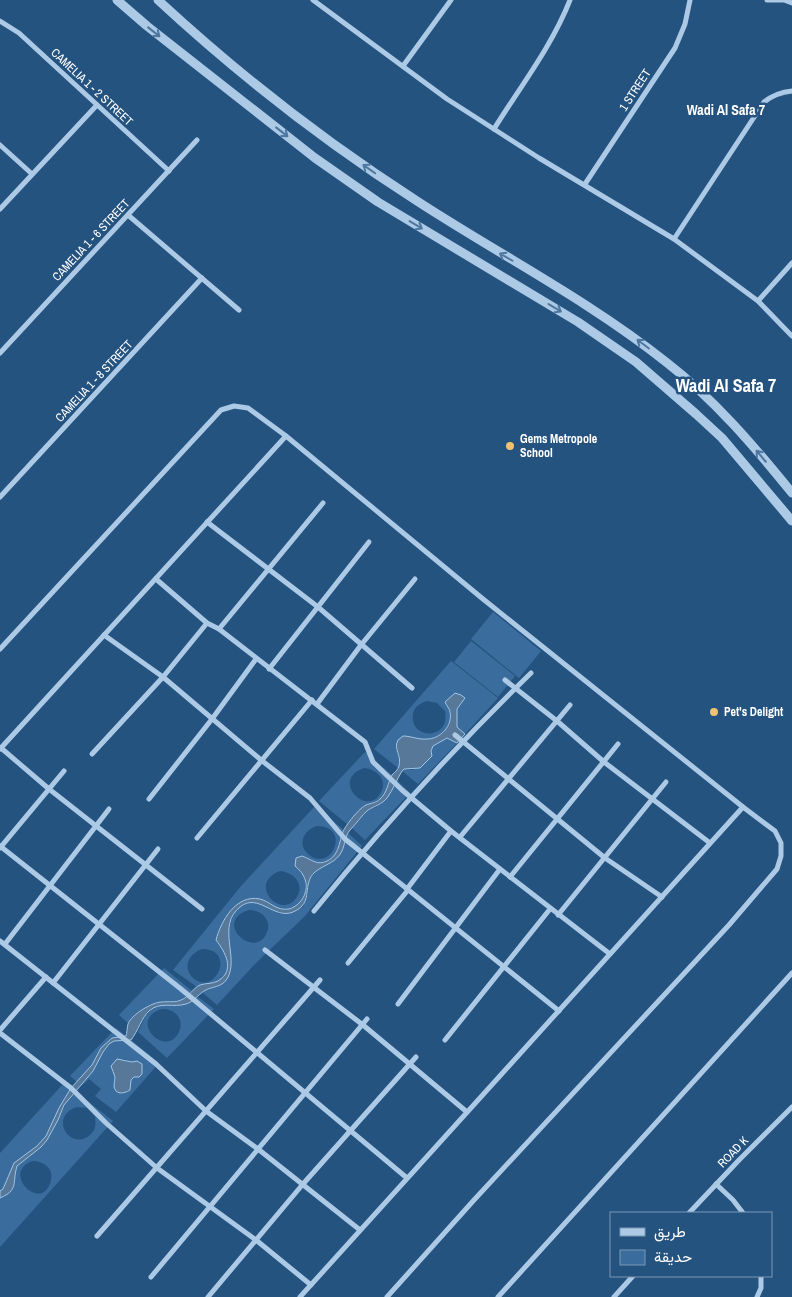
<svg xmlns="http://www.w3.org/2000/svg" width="792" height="1297" viewBox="0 0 792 1297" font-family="'Archivo Narrow',Vazirmatn,sans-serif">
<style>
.green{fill:#3a6d9d;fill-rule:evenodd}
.water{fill:#577898;stroke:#a0c6e7}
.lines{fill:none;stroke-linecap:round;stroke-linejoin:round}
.minor{stroke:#accae6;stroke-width:5}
.tertiary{stroke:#accae6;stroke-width:9}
.oneway{stroke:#4e779f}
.poi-dot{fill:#efc271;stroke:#255380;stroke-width:2}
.labels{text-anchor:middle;stroke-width:5;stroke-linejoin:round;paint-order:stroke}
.street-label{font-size:12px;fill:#fff;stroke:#255380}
.poi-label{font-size:12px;font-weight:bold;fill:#fff;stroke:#255380;text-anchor:start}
.neighbourhood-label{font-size:14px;font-weight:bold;fill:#fff;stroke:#255380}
.district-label{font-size:18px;font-weight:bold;fill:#fff;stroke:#255380}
</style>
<rect width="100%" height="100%" fill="#255380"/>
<g class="green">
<path d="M493 612 541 651 519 678 471 639Z"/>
<path d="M471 641 515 676 498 697 454 662Z"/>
<path d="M451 661 498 698 465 734 457 727V709L465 698 445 702C447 705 450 709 450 712 453 726 440 739 427 739 419 740 412 736 404 736L398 740 397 752 400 763 398 768 374 749ZM427 701 437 703 445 711C451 741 409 740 413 714 414 707 420 703 427 701Z"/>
<path d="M447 737 457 743 418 784 402 771 404 769 413 770 431 751 433 746Z"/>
<path d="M365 752 392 775 385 794 380 799 365 806 347 824 319 801ZM364 768C376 769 388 779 381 792 368 819 329 780 364 768Z"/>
<path d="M397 780 410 793 365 840 352 828 368 810 376 807 387 797Z"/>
<path d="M315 806 344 830C342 836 341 843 339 849 333 863 316 866 305 857V895L298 905 289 909H280L272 907 267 902 251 899 228 914 218 934C224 947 236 970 219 981 212 985 204 983 197 987L173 970 241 886ZM317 826C353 826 330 876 307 853 297 843 305 829 317 826ZM280 871C292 872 304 882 298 895 284 923 245 884 280 871ZM202 949C238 949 214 999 192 977 182 966 190 953 202 949Z"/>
<path d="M348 833 362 846 304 917 255 964 217 1005 202 992C210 988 222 987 227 977 234 966 229 952 228 940 228 922 237 895 260 904 267 906 274 911 280 914L303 907 308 894 309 880 315 872 341 851ZM249 910C259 910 270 917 268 929 259 964 210 922 249 910Z"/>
<path d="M164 968 192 991 180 1001 160 1002 150 1005 141 1011 128 1023 119 1015Z"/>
<path d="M198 997 214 1009 167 1058 138 1032 146 1015 153 1008 161 1005 185 1004ZM162 1009C174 1008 185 1019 179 1032 165 1060 127 1019 162 1009Z"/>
<path d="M116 1028 126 1036 112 1038 101 1048 92 1065 77 1082 70 1076Z"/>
<path d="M131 1040 159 1063 116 1112 95 1096 101 1089 89 1079 81 1086 93 1071 103 1052 109 1044 114 1041ZM124 1059 132 1062 134 1077 131 1080V1086L114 1085 115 1075Z"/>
<path d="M64 1083 71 1088 59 1108 46 1136 37 1146 14 1163 3 1189 0 1191V1153Z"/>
<path d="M76 1092 113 1121 0 1247V1198C21 1189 9 1181 16 1167 21 1157 36 1153 43 1145 52 1133 57 1120 64 1107 66 1101 72 1096 76 1092ZM77 1107 87 1108 95 1117C96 1124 96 1130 90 1135 70 1152 48 1116 77 1107ZM32 1161C43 1161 54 1168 51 1180 43 1215 0 1173 32 1161Z"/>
</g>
<g class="water">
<path d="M455 693 461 695 465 698 457 709V727L465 734 457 743 447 738 433 746 431 751 432 756 420 768 404 769 402 771C397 779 393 790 387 798 382 804 375 806 368 810 362 815 356 824 350 830 345 836 345 844 342 851 336 863 325 864 315 872 301 884 315 903 293 912 274 920 258 892 240 907 216 926 240 958 227 979 221 988 212 986 204 991 198 995 193 1002 186 1004 173 1008 160 1001 149 1011 142 1017 138 1031 131 1040L114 1041 109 1044 103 1052 93 1071 64 1105 58 1120 47 1140 41 1147 17 1166C12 1183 19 1190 0 1198V1191L3 1189 14 1163 37 1146 46 1136 59 1108 71 1088 92 1065 101 1048 112 1038 126 1036C127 1033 127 1028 128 1024 131 1015 152 1002 162 1002 169 1001 175 1003 181 1000 189 997 193 988 200 985 206 983 212 984 218 981 236 970 225 952 216 940 221 921 236 894 260 899 271 902 276 911 289 909 303 905 311 888 303 875 302 872 298 869 295 866L296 858 302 856C311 859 317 866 327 861 342 854 338 836 347 825 351 819 360 808 366 805 371 803 376 803 380 799 387 793 388 783 392 775 395 772 398 770 399 766 402 756 393 749 398 740L403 736C411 736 419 740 427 739 440 739 453 726 450 712 450 709 446 705 445 702Z"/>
<path d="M117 1059 132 1062 137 1061 142 1064V1074L139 1077H134L131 1080 130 1090C124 1094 115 1095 114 1086 114 1083 115 1080 115 1077 114 1073 112 1070 111 1066Z"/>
</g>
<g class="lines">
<g class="minor">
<path d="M313 0 447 99 539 158 674 239 758 301 792 336"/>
<path d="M767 0H784L792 3"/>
<path d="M0 21 19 33 169 171"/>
<path d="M403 66 451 0"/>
<path d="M494 129C520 87 552 46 570 0"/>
<path d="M0 145 32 174"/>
<path d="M585 184 675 48 685 24 690 0"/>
<path d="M0 209 97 105"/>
<path d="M128 215 239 310"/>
<path d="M674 239 764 102C773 95 781 92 792 91"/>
<path d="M758 301 792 263"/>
<path d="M0 353 197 140"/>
<path d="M0 497 202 278"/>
<path d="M207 522 318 607 412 688"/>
<path d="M156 579 207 623 219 629 365 742 373 762 402 790 451 831 610 954"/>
<path d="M219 629 323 503"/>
<path d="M104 635 163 677 261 760 310 798 345 839 559 1011"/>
<path d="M0 649 221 410 234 406 248 408 286 436 483 599 743 807 775 831 781 843V856L777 869 729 925 474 1200 387 1297"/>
<path d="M269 669 369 542"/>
<path d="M505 680 557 721 604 762 710 843"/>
<path d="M317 704 361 645 415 579"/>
<path d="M455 735 605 858 662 897"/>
<path d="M1 748 49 789 202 909"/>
<path d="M0 749 286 436"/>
<path d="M92 754 163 677 207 623"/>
<path d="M149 799 212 719 256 659"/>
<path d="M460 837 570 705"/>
<path d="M197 838 312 700"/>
<path d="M0 846 181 989 407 1178"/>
<path d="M0 848 64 771"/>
<path d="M510 877 618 744"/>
<path d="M407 889 451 831"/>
<path d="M314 911C382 827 454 748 531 673"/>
<path d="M558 915 666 782"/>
<path d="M0 941 156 1064 206 1111 258 1149 360 1230"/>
<path d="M5 944 109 809"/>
<path d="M265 950 363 1025 467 1112"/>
<path d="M348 963 408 890"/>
<path d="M53 983 158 849"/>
<path d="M398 1004 500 869"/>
<path d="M0 1030 46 977"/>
<path d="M0 1033 71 1088 106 1123 157 1168 256 1240 311 1285"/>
<path d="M445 1040 550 909"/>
<path d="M716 1184 733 1200 743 1213"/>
<path d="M689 1213 740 1159 792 1107"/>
<path d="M97 1236 320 980"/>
<path d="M151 1277 367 1019"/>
<path d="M208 1297 303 1184 416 1057"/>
<path d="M300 1297 743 807"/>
<path d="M498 1297 792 973"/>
<path d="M614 1297 633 1276"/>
<path d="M757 1297 761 1288V1276"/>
</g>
<g class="tertiary">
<path d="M117 0 147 26 315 158 378 202 578 322 636 362 696 414 722 438 792 521"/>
<path d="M158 0C238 74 325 142 417 201 500 255 588 300 666 362 714 399 754 446 792 493"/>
</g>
</g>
<defs><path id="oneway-shaft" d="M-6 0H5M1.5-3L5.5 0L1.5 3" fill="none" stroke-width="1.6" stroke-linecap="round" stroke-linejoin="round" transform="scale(1.25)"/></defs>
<g class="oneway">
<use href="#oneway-shaft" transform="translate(154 32) rotate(38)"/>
<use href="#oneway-shaft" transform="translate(282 132) rotate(38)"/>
<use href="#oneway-shaft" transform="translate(369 169) rotate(-145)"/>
<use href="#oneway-shaft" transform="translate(416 225) rotate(31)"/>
<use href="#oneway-shaft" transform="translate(506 257) rotate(-150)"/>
<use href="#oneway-shaft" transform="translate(555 308) rotate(31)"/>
<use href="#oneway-shaft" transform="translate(643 344) rotate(-143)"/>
<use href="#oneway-shaft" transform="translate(761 456) rotate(-130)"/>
</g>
<g class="poi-dot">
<circle cx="510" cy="446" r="5"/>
<circle cx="714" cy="712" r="5"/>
</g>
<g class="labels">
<g class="street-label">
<text transform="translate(92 87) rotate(43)" y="4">CAMELIA 1 - 2 STREET</text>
<text transform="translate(635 90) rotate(-57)" y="4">1 STREET</text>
<text transform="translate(91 240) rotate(-47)" y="4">CAMELIA 1 - 6 STREET</text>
<text transform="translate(94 381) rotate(-47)" y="4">CAMELIA 1 - 8 STREET</text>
<text transform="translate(733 1152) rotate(-46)" y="4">ROAD K</text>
</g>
<g class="poi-label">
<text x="520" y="443">Gems Metropole<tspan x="520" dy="14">School</tspan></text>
<text x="724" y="716">Pet's Delight</text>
</g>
<g class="neighbourhood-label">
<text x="726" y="115">Wadi Al Safa 7</text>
</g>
<g class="district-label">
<text x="726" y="392">Wadi Al Safa 7</text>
</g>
</g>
<rect x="610" y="1212" width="162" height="65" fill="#255380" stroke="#7c98b3"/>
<rect x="620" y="1228" width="25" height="8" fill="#accae6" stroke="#7c98b3"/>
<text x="654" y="1237" font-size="15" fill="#ffffff">طريق</text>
<rect x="620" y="1250" width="25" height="15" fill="#3a6d9d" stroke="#7c98b3"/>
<text x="654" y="1262" font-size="15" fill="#ffffff">حديقة</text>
</svg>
